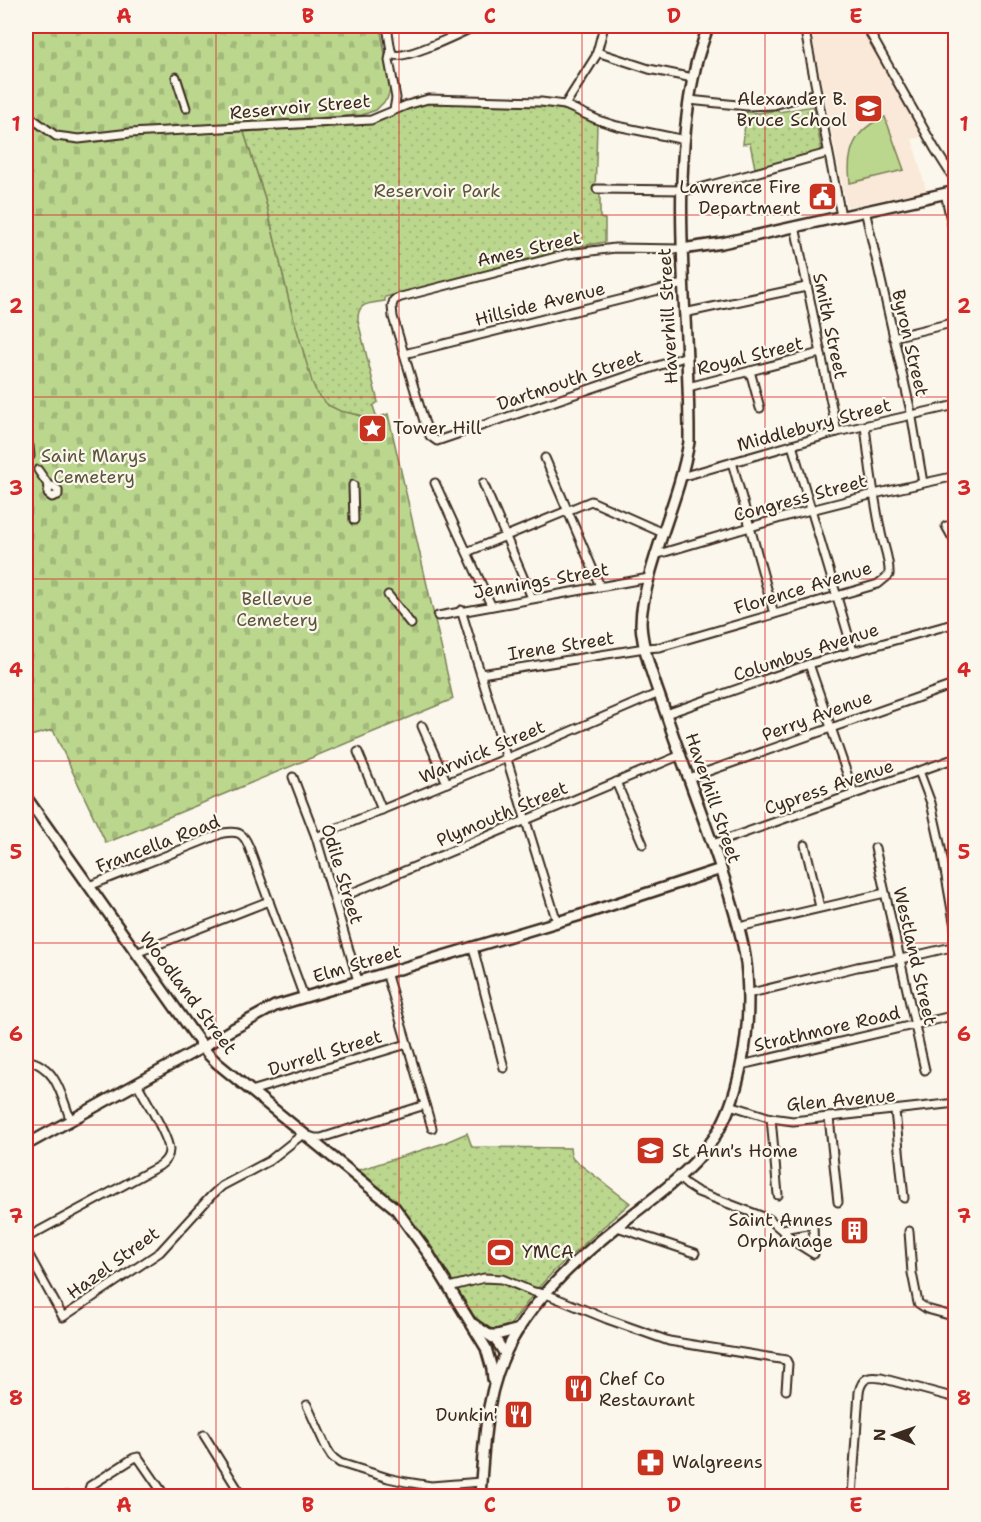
<svg xmlns="http://www.w3.org/2000/svg" width="981" height="1522" viewBox="0 0 981 1522" font-family="'Shantell Sans',sans-serif">
<style>
.built{fill:#fae8d8}
.green{fill:#bbd78e;stroke:#7b8056;stroke-width:1.5}
.cemetery{fill:url(#cemetery-stones);stroke:#7b8056;stroke-width:1.5}
.park{fill:url(#park-dots);stroke:#7b8056;stroke-width:1.5}
.lines{fill:none;stroke-linecap:round;stroke-linejoin:round}
.street-casing{stroke:#3b2a1e;stroke-width:11}
.secondary-casing{stroke:#3b2a1e;stroke-width:14}
.street{stroke:#fbf7ec;stroke-width:7}
.secondary{stroke:#fbf7ec;stroke-width:9}
.grid{fill:none;stroke:#d62828;stroke-width:1.5;stroke-opacity:0.55}
.labels{text-anchor:middle;stroke-width:4.5;stroke-linejoin:round;paint-order:stroke}
.poi-label{font-size:18px;fill:#3b2a1e;stroke:#fbf7ec;text-anchor:start}
.street-label{font-size:18px;fill:#3b2a1e;stroke:#fbf7ec}
.park-label{font-size:18px;fill:#5b553a;stroke:#fbf7ec}
.neatline{fill:none;stroke:#d62828;stroke-width:2}
.grid-label{font-size:20px;text-anchor:middle;font-weight:bold;fill:#d62828}
</style>
<defs>
<pattern id="cemetery-stones" width="16" height="16" patternUnits="userSpaceOnUse" patternTransform="scale(1.5)"><rect width="16" height="16" fill="#bbd78e"/><path d="M2 7V4a2 2 0 0 1 4 0v3zM10 15v-3a2 2 0 0 1 4 0v3z" fill="#a2b97a"/></pattern>
<pattern id="park-dots" width="8" height="8" patternUnits="userSpaceOnUse" patternTransform="scale(1.5)"><rect width="8" height="8" fill="#bbd78e"/><path d="M2 2h.1M6 6h.1" fill="none" stroke="#a2b97a" stroke-width="1.8" stroke-linecap="round"/></pattern>
</defs>
<rect width="100%" height="100%" fill="#fbf7ec"/>
<filter id="ink" filterUnits="userSpaceOnUse"><feTurbulence type="fractalNoise" baseFrequency=".0167" numOctaves="2"/><feDisplacementMap in="SourceGraphic" scale="12" xChannelSelector="R" yChannelSelector="G"/><feConvolveMatrix kernelMatrix="1 2 1 2 8 2 1 2 1" color-interpolation-filters="sRGB"/></filter>
<g filter="url(#ink)">
<path class="built" d="M810 26H861L924 136 912 139 926 190 847 207Z"/>
<path class="green" d="M885 117 904 170 850 183C846 152 854 129 885 117Z"/>
<path class="cemetery" d="M26 26H380L391 88 387 99 376 110 362 115 241 123 265 198 291 309 328 405C342 412 357 414 371 420L388 414 453 699 106 843 53 730 26 737Z"/>
<g class="park">
<path d="M435 101C449 102 463 104 477 105 509 106 541 103 572 112 581 114 589 120 597 124L595 194H600V218L605 219V242L575 247 573 249 385 297V301C370 304 357 301 358 321L378 402 373 406 377 418 371 420 360 415 340 411 328 405 318 395 312 382 291 309 265 198 244 132 366 123 410 105Z"/>
<path d="M813 106 822 152 755 168 750 143 743 144 746 112 758 113 778 110 779 112Z"/>
<path d="M467 1133 472 1147 570 1148 571 1155 573 1159 630 1203 556 1269 538 1288 512 1323 508 1327 498 1330 488 1328 473 1315 428 1242 400 1205 359 1170 444 1143Z"/>
</g>
<g class="lines">
<defs>
<g id="street">
<path d="M387 26 391 51 389 60 396 98 394 110"/>
<path d="M804 26 841 216"/>
<path d="M866 26 935 149 956 182"/>
<path d="M391 51 394 55C409 59 460 33 476 26"/>
<path d="M597 52 649 69 693 78"/>
<path d="M176 77 186 108"/>
<path d="M689 100 747 106 774 105 817 93"/>
<path d="M565 105 596 56 604 26"/>
<path d="M26 114 56 136 79 139 130 133 371 120 407 105 428 99 541 102 565 105 598 120 617 126 685 140"/>
<path d="M597 189 687 190 700 188 828 153"/>
<path d="M945 193 956 243"/>
<path d="M865 210 911 412 923 483"/>
<path d="M795 226 837 432"/>
<path d="M682 249 615 248 568 254 401 297 394 300 392 306 393 317 424 421 430 436 437 441 687 356"/>
<path d="M684 313 806 287"/>
<path d="M893 337 956 322"/>
<path d="M404 354 683 284"/>
<path d="M750 371 760 408"/>
<path d="M688 387 820 353"/>
<path d="M792 445 853 651"/>
<path d="M29 446 30 456"/>
<path d="M545 458 600 586"/>
<path d="M732 462 774 614"/>
<path d="M38 470 49 486 48 494 52 497 58 495V490L52 486H49"/>
<path d="M681 477 837 432 956 405"/>
<path d="M435 483 491 605"/>
<path d="M483 483 532 598"/>
<path d="M353 485 354 520"/>
<path d="M946 526 956 544"/>
<path d="M467 552 591 501 663 533"/>
<path d="M655 555 791 515 874 494 956 476"/>
<path d="M388 595 411 624"/>
<path d="M461 610 557 922"/>
<path d="M438 616 649 578"/>
<path d="M809 664 854 794"/>
<path d="M481 674 645 648 660 647 878 584 889 575C890 560 884 548 881 533 874 498 869 462 865 426"/>
<path d="M666 714 809 664 956 623"/>
<path d="M422 726 447 783"/>
<path d="M358 752 382 810"/>
<path d="M919 771 931 803 941 848 956 933"/>
<path d="M293 777 316 837 358 981"/>
<path d="M689 778 956 684"/>
<path d="M616 782 643 844"/>
<path d="M316 837 541 744 659 693"/>
<path d="M713 844 956 758"/>
<path d="M805 845 820 907"/>
<path d="M875 848 925 1070"/>
<path d="M89 886 223 833C238 831 243 832 249 847L304 997"/>
<path d="M335 900 681 755"/>
<path d="M739 927 885 893"/>
<path d="M473 947 504 1068"/>
<path d="M136 953 269 901"/>
<path d="M386 972 432 1128"/>
<path d="M747 994 857 967 905 958 956 946"/>
<path d="M26 1060C57 1066 61 1095 71 1121"/>
<path d="M741 1065 956 1015"/>
<path d="M251 1091 407 1044"/>
<path d="M730 1105 771 1118 793 1121 956 1103"/>
<path d="M895 1111 904 1198"/>
<path d="M829 1117 838 1202"/>
<path d="M771 1118 778 1195"/>
<path d="M678 1177 687 1185 698 1192 769 1219 798 1244 814 1254 813 1224 782 1229"/>
<path d="M617 1227 695 1253"/>
<path d="M909 1231 912 1273 918 1303 927 1309 956 1317"/>
<path d="M26 1238 159 1166C165 1162 169 1157 169 1150 169 1137 144 1097 137 1083"/>
<path d="M26 1250 63 1317 160 1252 211 1196 222 1186 269 1161 303 1134 315 1138H321L425 1105"/>
<path d="M449 1287 484 1278 502 1279 534 1292 546 1294 607 1319 669 1341 786 1360 788 1364 786 1390"/>
<path d="M307 1405 327 1449 332 1457 340 1463 388 1478 406 1482 431 1486 481 1482"/>
<path d="M204 1435 242 1496"/>
<path d="M66 1496H68"/>
<path d="M87 1496 90 1486 134 1458 138 1457 165 1496"/>
<path d="M852 1496 859 1392C862 1378 868 1376 881 1378L956 1398"/>
</g>
<g id="secondary">
<path d="M682 249 722 243 956 191"/>
<path d="M26 797 208 1054 217 1063 395 1208 428 1253 486 1348 492 1369 493 1379"/>
<path d="M26 1145 203 1047 231 1030 275 1006 584 914 721 869"/>
<path d="M473 1324 496 1340 505 1354"/>
<path d="M489 1335H497L519 1329"/>
<path d="M480 1496C484 1443 485 1390 511 1342 538 1292 584 1253 628 1218 661 1192 699 1166 720 1128 731 1108 738 1084 742 1061 748 1033 749 1002 747 973 745 944 735 915 727 887 709 831 687 776 668 720 659 693 642 652 641 624 641 608 645 593 649 578 661 532 681 489 689 442 690 318 668 192 695 69 698 54 704 40 708 26"/>
</g>
</defs>
<use href="#street" class="street-casing"/>
<use href="#secondary" class="secondary-casing"/>
<use href="#street" class="street"/>
<use href="#secondary" class="secondary"/>
</g>
</g>
<path class="grid" d="M216 26V1496M399 26V1496M582 26V1496M765 26V1496M26 215H956M26 397H956M26 579H956M26 761H956M26 943H956M26 1125H956M26 1307H956"/>
<defs>
<symbol id="school-square" viewBox="-11 -11 22 22"><rect x="-9" y="-9" width="18" height="18" rx="4" fill="#c8321e" stroke="#fbf7ec"/><path d="M0-5L7-2L0 1L-7-2ZM-4 1L0 2.5L4 1V4Q0 6-4 4Z" fill="#fff"/></symbol>
<symbol id="civic-square" viewBox="-11 -11 22 22"><rect x="-9" y="-9" width="18" height="18" rx="4" fill="#c8321e" stroke="#fbf7ec"/><path d="M-.6-6.5H3V-4.5H.6V-3L4-1V1h2V6H-6V1h2V-1L-.6-3ZM-1.2 2.5V6h2.4V2.5Z" fill="#fff"/></symbol>
<symbol id="sight-square" viewBox="-11 -11 22 22"><rect x="-9" y="-9" width="18" height="18" rx="4" fill="#c8321e" stroke="#fbf7ec"/><path d="M0-6L1.8-2.2L6-1.7L2.9 1.2L3.7 5.4L0 3.3L-3.7 5.4L-2.9 1.2L-6-1.7L-1.8-2.2Z" fill="#fff"/></symbol>
<symbol id="building-square" viewBox="-11 -11 22 22"><rect x="-9" y="-9" width="18" height="18" rx="4" fill="#c8321e" stroke="#fbf7ec"/><path d="M-4-6H4V6H1V3H-1V6H-4ZM-2.5-4.3h1.7v1.8h-1.7ZM.8-4.3h1.7v1.8H.8ZM-2.5-1h1.7V.8h-1.7ZM.8-1h1.7V.8H.8Z" fill="#fff"/></symbol>
<symbol id="stadium-square" viewBox="-11 -11 22 22"><rect x="-9" y="-9" width="18" height="18" rx="4" fill="#c8321e" stroke="#fbf7ec"/><path d="M0-5a6.5 5 0 1 0 0 10a6.5 5 0 1 0 0-10ZM-3.5-1.8h7v3.6h-7Z" fill="#fff"/></symbol>
<symbol id="restaurant-square" viewBox="-11 -11 22 22"><rect x="-9" y="-9" width="18" height="18" rx="4" fill="#c8321e" stroke="#fbf7ec"/><path d="M-5-6h1v4h1v-4h1v4h1v-4h1v5L-1.5 .5V6h-2V.5L-5-1ZM5-6V6H3V1.5H1.5Q1.5-4 5-6Z" fill="#fff"/></symbol>
<symbol id="pharmacy-square" viewBox="-11 -11 22 22"><rect x="-9" y="-9" width="18" height="18" rx="4" fill="#c8321e" stroke="#fbf7ec"/><path d="M-2-6h4v4h4v4h-4v4h-4v-4h-4v-4h4Z" fill="#fff"/></symbol>
</defs>
<g fill-rule="evenodd">
<use href="#school-square" x="852" y="92" width="33" height="33"/>
<use href="#civic-square" x="806" y="180" width="33" height="33"/>
<use href="#sight-square" x="356" y="412" width="33" height="33"/>
<use href="#school-square" x="634" y="1134" width="33" height="33"/>
<use href="#building-square" x="838" y="1214" width="33" height="33"/>
<use href="#stadium-square" x="484" y="1236" width="33" height="33"/>
<use href="#restaurant-square" x="562" y="1372" width="33" height="33"/>
<use href="#restaurant-square" x="502" y="1398" width="33" height="33"/>
<use href="#pharmacy-square" x="634" y="1446" width="33" height="33"/>
</g>
<g class="labels">
<g class="poi-label">
<text x="847" y="105" text-anchor="end">Alexander B.<tspan x="847" dy="21">Bruce School</tspan></text>
<text x="801" y="193" text-anchor="end">Lawrence Fire<tspan x="801" dy="21">Department</tspan></text>
<text x="393" y="434">Tower Hill</text>
<text x="672" y="1157">St Ann's Home</text>
<text x="833" y="1226" text-anchor="end">Saint Annes<tspan x="833" dy="21">Orphanage</tspan></text>
<text x="522" y="1258">YMCA</text>
<text x="599" y="1385">Chef Co<tspan x="599" dy="21">Restaurant</tspan></text>
<text x="498" y="1421" text-anchor="end">Dunkin'</text>
<text x="672" y="1468">Walgreens</text>
</g>
<g class="street-label">
<text transform="translate(300 107) rotate(-5)" y="6">Reservoir Street</text>
<text transform="translate(529 249) rotate(-13)" y="6">Ames Street</text>
<text transform="translate(540 304) rotate(-14)" y="6">Hillside Avenue</text>
<text transform="translate(668 316) rotate(-93)" y="6">Haverhill Street</text>
<text transform="translate(830 326) rotate(78)" y="6">Smith Street</text>
<text transform="translate(910 343) rotate(77)" y="6">Byron Street</text>
<text transform="translate(750 356) rotate(-14)" y="6">Royal Street</text>
<text transform="translate(570 380) rotate(-19)" y="6">Dartmouth Street</text>
<text transform="translate(814 425) rotate(-15)" y="6">Middlebury Street</text>
<text transform="translate(800 498) rotate(-15)" y="6">Congress Street</text>
<text transform="translate(541 581) rotate(-10)" y="6">Jennings Street</text>
<text transform="translate(803 588) rotate(-17)" y="6">Florence Avenue</text>
<text transform="translate(561 646) rotate(-9)" y="6">Irene Street</text>
<text transform="translate(806 652) rotate(-18)" y="6">Columbus Avenue</text>
<text transform="translate(817 716) rotate(-20)" y="6">Perry Avenue</text>
<text transform="translate(482 752) rotate(-23)" y="6">Warwick Street</text>
<text transform="translate(829 787) rotate(-19)" y="6">Cypress Avenue</text>
<text transform="translate(713 798) rotate(71)" y="6">Haverhill Street</text>
<text transform="translate(502 814) rotate(-23)" y="6">Plymouth Street</text>
<text transform="translate(158 844) rotate(-21)" y="6">Francella Road</text>
<text transform="translate(342 874) rotate(73)" y="6">Odile Street</text>
<text transform="translate(915 956) rotate(77)" y="6">Westland Street</text>
<text transform="translate(357 964) rotate(-17)" y="6">Elm Street</text>
<text transform="translate(188 993) rotate(53)" y="6">Woodland Street</text>
<text transform="translate(827 1029) rotate(-13)" y="6">Strathmore Road</text>
<text transform="translate(325 1053) rotate(-17)" y="6">Durrell Street</text>
<text transform="translate(841 1100) rotate(-5)" y="6">Glen Avenue</text>
<text transform="translate(113 1263) rotate(-36)" y="6">Hazel Street</text>
</g>
<g class="park-label">
<text x="437" y="197">Reservoir Park</text>
<text x="94" y="462">Saint Marys<tspan x="94" dy="21">Cemetery</tspan></text>
<text x="277" y="605">Bellevue<tspan x="277" dy="21">Cemetery</tspan></text>
</g>
</g>
<rect width="981" height="1522" fill="none" stroke="#fbf7ec" stroke-width="66"/>
<g transform="translate(894 1435) rotate(271)" stroke="#fbf7ec" stroke-width="4.5" paint-order="stroke">
<path d="M0-4.5L10 22L0 15L-10 22Z" fill="#3b2a1e"/>
<text y="-9" font-size="16" font-weight="bold" text-anchor="middle" fill="#3b2a1e">N</text>
</g>
<rect x="33" y="33" width="915" height="1456" class="neatline"/>
<g class="grid-label">
<text x="124" y="23">A</text>
<text x="308" y="23">B</text>
<text x="490" y="23">C</text>
<text x="674" y="23">D</text>
<text x="856" y="23">E</text>
<text x="16" y="131">1</text>
<text x="964" y="131">1</text>
<text x="16" y="313">2</text>
<text x="964" y="313">2</text>
<text x="16" y="495">3</text>
<text x="964" y="495">3</text>
<text x="16" y="677">4</text>
<text x="964" y="677">4</text>
<text x="16" y="859">5</text>
<text x="964" y="859">5</text>
<text x="16" y="1041">6</text>
<text x="964" y="1041">6</text>
<text x="16" y="1223">7</text>
<text x="964" y="1223">7</text>
<text x="16" y="1405">8</text>
<text x="964" y="1405">8</text>
<text x="124" y="1512">A</text>
<text x="308" y="1512">B</text>
<text x="490" y="1512">C</text>
<text x="674" y="1512">D</text>
<text x="856" y="1512">E</text>
</g>
</svg>
